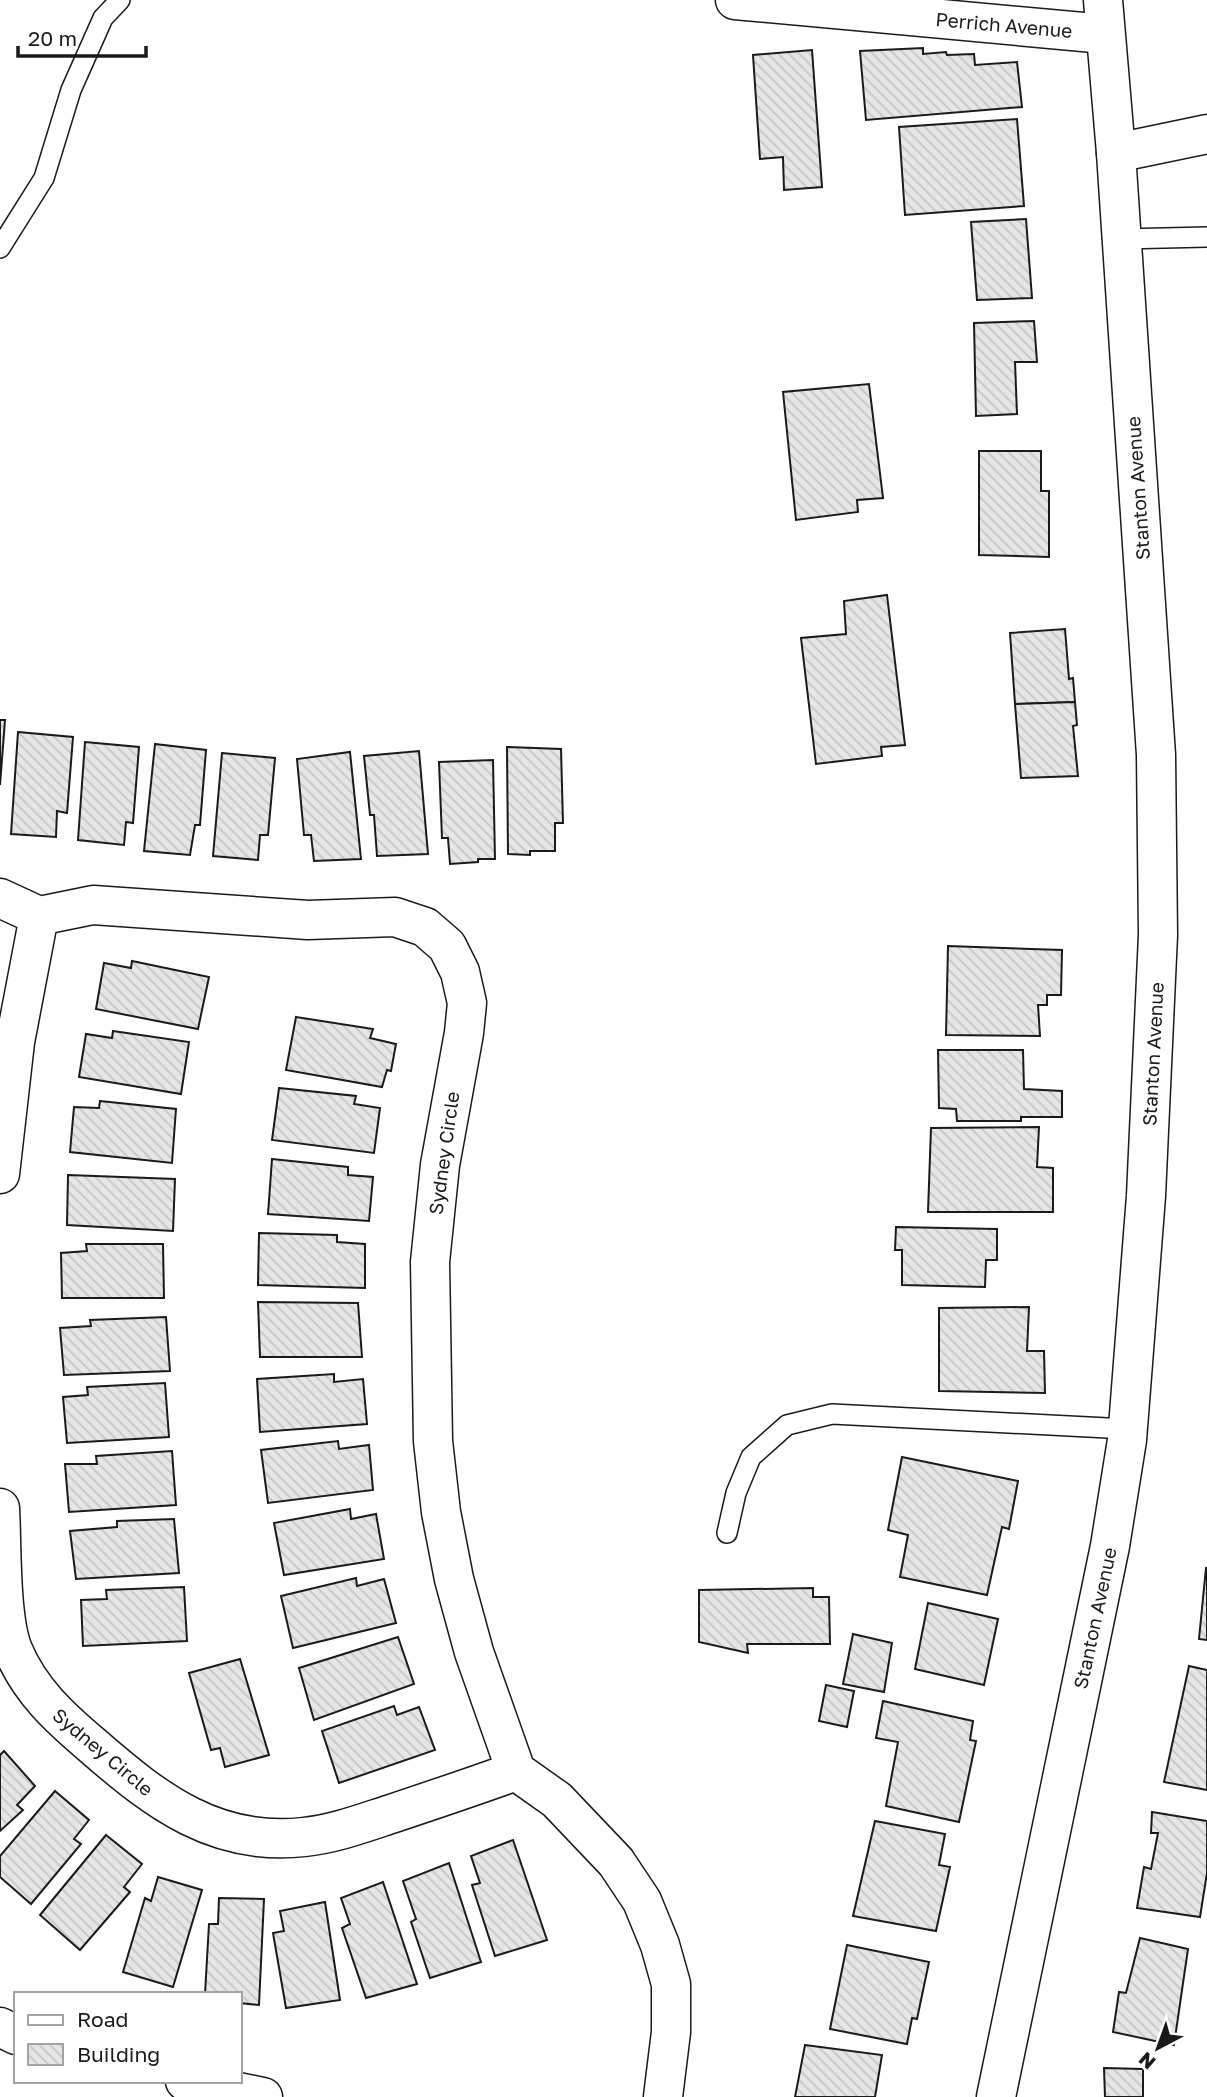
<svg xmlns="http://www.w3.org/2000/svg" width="1207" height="2097" viewBox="0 0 1207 2097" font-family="'Golos Text',sans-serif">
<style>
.building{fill:url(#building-back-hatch);stroke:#1a1a1a;stroke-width:2}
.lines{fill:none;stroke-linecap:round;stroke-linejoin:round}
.lane-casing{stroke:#1a1a1a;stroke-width:22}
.street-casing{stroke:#1a1a1a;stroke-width:41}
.secondary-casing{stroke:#1a1a1a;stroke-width:41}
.lane{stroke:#fff;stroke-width:19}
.street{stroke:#fff;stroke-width:38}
.secondary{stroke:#fff;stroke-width:38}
.labels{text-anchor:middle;stroke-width:5;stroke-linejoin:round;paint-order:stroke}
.street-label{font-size:19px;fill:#1a1a1a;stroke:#fff}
</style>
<defs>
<pattern id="building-back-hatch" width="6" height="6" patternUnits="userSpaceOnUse" patternTransform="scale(1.75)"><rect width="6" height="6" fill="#e6e6e6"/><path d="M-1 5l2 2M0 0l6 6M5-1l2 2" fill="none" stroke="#c5c5c5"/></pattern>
</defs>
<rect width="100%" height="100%" fill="#fff"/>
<g class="building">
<path d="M923 48V54L946 52 947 55 974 54 975 65 1017 62 1022 107 866 120 860 51Z"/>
<path d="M812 50 822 187 784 190 783 157 760 159 753 55Z"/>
<path d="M1017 119 1024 206 905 215 899 127Z"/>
<path d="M1026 219 1032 298 977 300 971 222Z"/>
<path d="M1034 321 1037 362H1015L1017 414 976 416 974 323Z"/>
<path d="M869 384 883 498 857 500 858 512 796 520 783 392Z"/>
<path d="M979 451H1041V491H1049V557L979 555Z"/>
<path d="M887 595 905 745 881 747 882 756 816 764 801 638 846 634 844 601Z"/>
<path d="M1065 629 1069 679 1073 678 1075 702 1015 704 1010 633Z"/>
<path d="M1075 702 1077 725 1073 726 1078 776 1021 778 1015 704Z"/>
<path d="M0 720H5L0 785Z"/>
<path d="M18 732 73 737 67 813 57 811 56 837 11 834Z"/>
<path d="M85 742 139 747 133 823 126 822 124 845 78 840Z"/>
<path d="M155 744 206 750 200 825H195L190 855 144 851Z"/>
<path d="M507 747 561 749 563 823H555V851H530V855L508 854Z"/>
<path d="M419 751 428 854 377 856 374 815H370L364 756Z"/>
<path d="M350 752 361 859 314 861 311 835H304L297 759Z"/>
<path d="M222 753 275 758 268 835H260L258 860 213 856Z"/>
<path d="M493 760 495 859H478V862L450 864 448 838H442L439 762Z"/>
<path d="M948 946 1062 950 1061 995H1047V1005H1038L1040 1036 946 1035Z"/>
<path d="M132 961 209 977 198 1029 96 1009 104 963 131 968Z"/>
<path d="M296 1017 373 1029 370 1038 396 1044 391 1071 387 1070 382 1087 286 1070Z"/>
<path d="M113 1031 189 1042 181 1094 79 1077 86 1034 112 1038Z"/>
<path d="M938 1050H1023L1024 1089 1062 1091V1117H1021V1121H957L956 1109 939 1108Z"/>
<path d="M279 1088 356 1096 354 1104 380 1108 374 1153 272 1140Z"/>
<path d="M100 1101 176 1109 172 1163 70 1152 74 1107 99 1108Z"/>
<path d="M1039 1127 1037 1167 1053 1168V1212H928L931 1128Z"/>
<path d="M272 1159 348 1167V1175L373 1177 369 1221 268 1214Z"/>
<path d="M68 1175 175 1179 173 1231 67 1225Z"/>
<path d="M896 1227 997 1229V1260H986L985 1287 902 1285V1250H895Z"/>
<path d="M259 1233 337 1235V1242L365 1244V1288L258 1285Z"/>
<path d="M86 1244H163L164 1298H62L61 1253 87 1251Z"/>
<path d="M258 1302 358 1303 362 1357H260Z"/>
<path d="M1029 1307 1027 1351H1044L1045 1393 939 1391V1308Z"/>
<path d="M166 1317 170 1371 64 1375 60 1328 91 1326 90 1320Z"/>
<path d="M334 1374V1382L363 1379 367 1424 260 1432 257 1379Z"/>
<path d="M165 1383 169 1437 67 1443 63 1397 88 1395 87 1387Z"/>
<path d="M338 1441 339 1449 369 1445 373 1490 268 1503 261 1450Z"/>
<path d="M172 1451 176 1505 69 1512 65 1464H97L96 1456Z"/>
<path d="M902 1457 1018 1481 1009 1529 1002 1527 987 1595 900 1577 908 1535 888 1530Z"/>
<path d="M350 1509 351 1519 376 1514 384 1559 284 1575 274 1523Z"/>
<path d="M174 1519 179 1573 76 1579 70 1531 117 1527V1521Z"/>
<path d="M1206 1568H1207V1640L1199 1639Z"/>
<path d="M356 1578 357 1586 384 1579 396 1623 293 1648 281 1596Z"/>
<path d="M184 1587 187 1641 83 1646 81 1600 107 1599 106 1590Z"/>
<path d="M813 1588V1597H829L830 1644H747L748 1653 699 1642V1590Z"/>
<path d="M928 1603 998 1619 984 1685 915 1669Z"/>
<path d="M853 1634 892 1643 884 1692 843 1684Z"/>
<path d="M398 1637 414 1684 314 1720 299 1668Z"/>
<path d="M240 1659 269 1755 225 1767 220 1748 211 1750 189 1673Z"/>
<path d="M1189 1666 1207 1670V1790L1164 1782Z"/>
<path d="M826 1685 854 1691 847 1727 819 1721Z"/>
<path d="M883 1701 973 1721 970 1740 976 1741 959 1822 886 1806 898 1742 876 1738Z"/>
<path d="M394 1706 397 1715 419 1707 435 1750 339 1783 322 1731Z"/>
<path d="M4 1751 35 1786 17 1805 23 1810 0 1831V1755Z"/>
<path d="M55 1791 89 1820 74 1839 81 1844 31 1904 0 1877V1856Z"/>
<path d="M1152 1812 1207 1821V1873L1200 1917 1137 1908 1144 1867 1151 1869 1158 1833H1151Z"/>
<path d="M875 1821 945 1834 939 1865 950 1867 936 1931 853 1916Z"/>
<path d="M106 1835 142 1864 124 1887 130 1892 80 1950 40 1915Z"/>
<path d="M513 1840 547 1940 495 1956 472 1885 480 1883 471 1856Z"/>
<path d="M449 1863 481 1962 430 1978 411 1922 416 1919 403 1881Z"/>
<path d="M158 1877 202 1890 173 1987 123 1972 145 1898 151 1901Z"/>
<path d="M383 1882 417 1984 366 1998 342 1928 350 1924 341 1898Z"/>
<path d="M219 1898 264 1899 259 2005 240 2003V1994H205L209 1924H218Z"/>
<path d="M325 1902 340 2000 286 2008 273 1933 284 1931 280 1911Z"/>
<path d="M1140 1938 1188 1949 1174 2045 1113 2032 1119 1992 1126 1993Z"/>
<path d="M847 1945 929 1962 917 2019 912 2018 907 2044 830 2029Z"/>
<path d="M805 2045 882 2055 875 2097H795Z"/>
<path d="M1104 2068 1143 2069V2097H1105Z"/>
</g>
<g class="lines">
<defs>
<g id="lane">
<path d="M1121 239 1207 237"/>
<path d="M0 248 44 178 71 90 103 18 120 0"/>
<path d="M727 1533 736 1493 751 1457 787 1425 832 1414 1127 1429"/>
</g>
<g id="street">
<path d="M735 0 1105 34"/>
<path d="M1116 153 1207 134"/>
<path d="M0 898 39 916 93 905 308 920 395 917 425 927 447 946 460 972 467 1003 464 1033 440 1165 430 1262 433 1441 441 1512 454 1579 474 1652 516 1771 557 1800 616 1862 642 1901 660 1945 671 1984V2032L663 2097"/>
<path d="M0 1174 15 1042 39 916"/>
<path d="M0 1508C2 1545 0 1618 13 1650 30 1691 60 1718 93 1746 156 1801 216 1847 304 1837 334 1834 363 1823 391 1814 433 1800 475 1786 516 1771"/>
</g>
<g id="secondary">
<path d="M0 2027 16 2035"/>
<path d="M185 2081 263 2097"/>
<path d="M996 2097 1110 1546 1127 1440 1146 1196 1158 935 1156 755 1116 153 1103 0"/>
</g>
</defs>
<use href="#lane" class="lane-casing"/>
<use href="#street" class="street-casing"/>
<use href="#secondary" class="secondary-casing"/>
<use href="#lane" class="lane"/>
<use href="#street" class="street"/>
<use href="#secondary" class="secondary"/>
</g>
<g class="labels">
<g class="street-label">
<text transform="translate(1004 25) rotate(5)" y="7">Perrich Avenue</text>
<text transform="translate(1138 488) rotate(-94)" y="7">Stanton Avenue</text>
<text transform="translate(1153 1054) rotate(-87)" y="7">Stanton Avenue</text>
<text transform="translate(444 1153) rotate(-82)" y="7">Sydney Circle</text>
<text transform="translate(1095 1618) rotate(-78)" y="7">Stanton Avenue</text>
<text transform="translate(103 1752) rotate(40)" y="7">Sydney Circle</text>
</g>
</g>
<rect x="14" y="1992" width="228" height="91" fill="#ffffff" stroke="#a3a3a3" stroke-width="2"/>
<rect x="28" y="2015" width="35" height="10" fill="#ffffff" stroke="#a3a3a3" stroke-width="2"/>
<text x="77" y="2027" font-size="21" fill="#1a1a1a">Road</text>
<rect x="28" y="2044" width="35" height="21" fill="url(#building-back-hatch)" stroke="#a3a3a3" stroke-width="2"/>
<text x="77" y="2062" font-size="21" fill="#1a1a1a">Building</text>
<g transform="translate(1158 2048) rotate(221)" stroke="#ffffff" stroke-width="5" paint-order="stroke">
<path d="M0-5L12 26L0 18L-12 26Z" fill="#1a1a1a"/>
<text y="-10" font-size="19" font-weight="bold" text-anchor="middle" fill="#1a1a1a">N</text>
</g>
<path d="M18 46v10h128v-10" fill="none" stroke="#1a1a1a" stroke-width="3.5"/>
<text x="28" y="46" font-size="21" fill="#1a1a1a" stroke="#ffffff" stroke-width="5" paint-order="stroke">20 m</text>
</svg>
